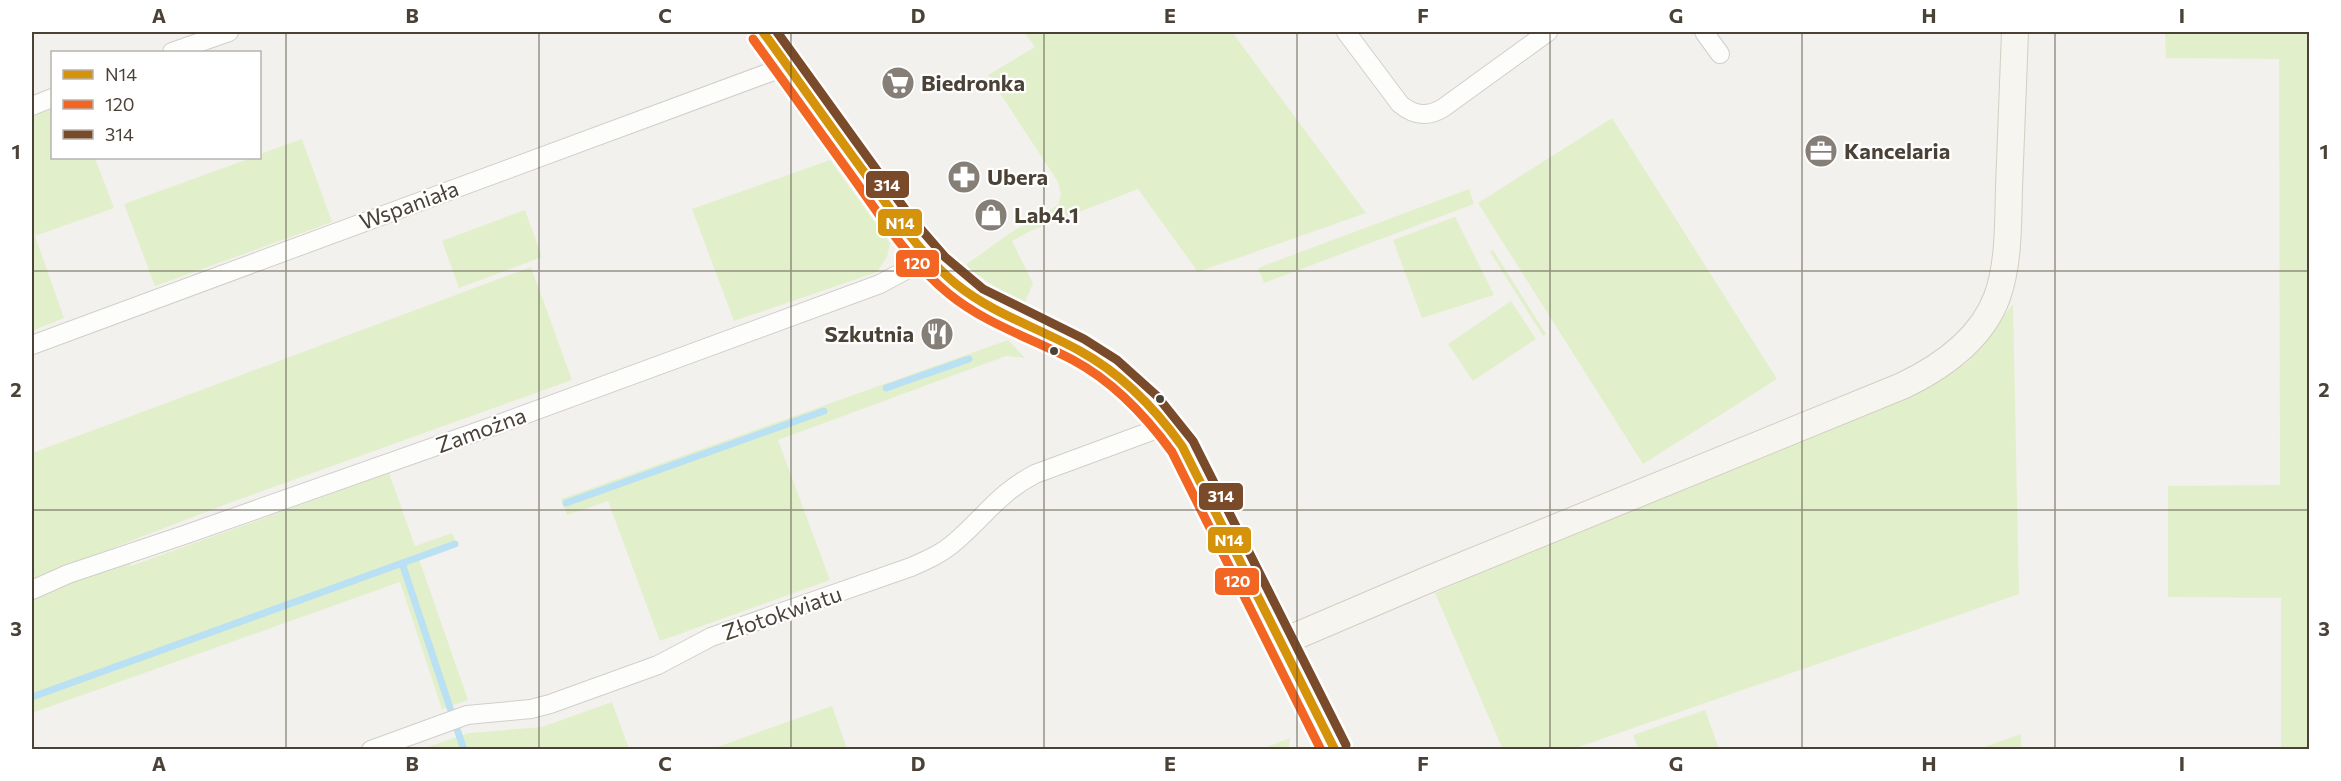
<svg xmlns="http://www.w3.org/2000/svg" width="2341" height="781" viewBox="0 0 2341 781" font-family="Commissioner,sans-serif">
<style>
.green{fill:#e2efcb}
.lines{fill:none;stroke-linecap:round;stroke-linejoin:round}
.stream{stroke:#bae0f4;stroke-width:7}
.street-casing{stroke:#d1cfca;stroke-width:20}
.secondary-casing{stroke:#d3cec3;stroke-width:28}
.street{stroke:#fdfdfc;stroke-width:18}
.secondary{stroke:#f7f5f0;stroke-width:26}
.bus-1-casing{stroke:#fff;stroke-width:14}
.bus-2-casing{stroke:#fff;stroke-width:14}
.bus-3-casing{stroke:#fff;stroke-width:14}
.bus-1{stroke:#d5920b;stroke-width:9}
.bus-2{stroke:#f26522;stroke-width:9}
.bus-3{stroke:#7a4b2a;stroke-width:9}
.grid{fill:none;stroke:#4b4237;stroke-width:1.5;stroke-opacity:0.55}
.bus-dot{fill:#4b4237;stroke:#fff;stroke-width:2}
.labels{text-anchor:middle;stroke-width:4.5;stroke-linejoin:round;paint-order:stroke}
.poi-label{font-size:22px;font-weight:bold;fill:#4b4237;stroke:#fff;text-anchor:start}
.street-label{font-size:22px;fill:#4b4237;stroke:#fff}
.line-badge{stroke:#fff;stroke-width:2}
.badge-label{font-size:16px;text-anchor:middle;font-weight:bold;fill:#fff}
.neatline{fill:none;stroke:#4b4237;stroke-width:2}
.grid-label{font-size:20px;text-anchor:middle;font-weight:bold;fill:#4b4237}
</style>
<rect width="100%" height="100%" fill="#f3f1ed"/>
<g class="green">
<path d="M1024 32H1232L1366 213 1198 272 1138 189 1030 231 1012 241 1033 283 1025 302 995 287 968 268 967 264 1010 233 1058 205 1061 194 1058 182 988 75 1035 47Z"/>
<path d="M2165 32H2309V749H2281V598L2168 597V486L2280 485 2279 59 2166 58Z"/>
<path d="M52 109V158H95L114 208 35 236 64 318 32 331V237L35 235 32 226V117Z"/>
<path d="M1612 118 1777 379 1643 464 1478 203Z"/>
<path d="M302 139 332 222 155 286 124 204 251 158H260V154Z"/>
<path d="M830 160 890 243 887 257 877 272 734 321 692 209Z"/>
<path d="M1469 189 1474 204 1264 283 1258 268Z"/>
<path d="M525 210 542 257 459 288 442 241Z"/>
<path d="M1455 217 1494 295 1422 318 1393 240Z"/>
<path d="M1493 250 1546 334 1543 336 1490 252Z"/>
<path d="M531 267 572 380 232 502 32 579V453Z"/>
<path d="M1511 301 1536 339 1473 381 1448 344Z"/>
<path d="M2013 304 2019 594 1573 749 1503 750 1435 593 1586 526 1923 387 1967 363Z"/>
<path d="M1008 340 1025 358 1006 356 778 440 830 580 660 641 608 501 567 515 561 499Z"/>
<path d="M389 473 415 546 452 533 457 545 419 559 468 700 442 709 400 582 32 713V595L126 558 131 566Z"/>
<path d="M612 702 629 749H422L469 733 542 727Z"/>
<path d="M832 706 847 749H711L723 745Z"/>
<path d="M1705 710 1719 749H1638L1633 735Z"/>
<path d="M2021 734V749H1979Z"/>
<path d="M1290 738 1289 749H1262Z"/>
</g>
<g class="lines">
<g class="stream">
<path d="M886 388 969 359"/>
<path d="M566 503 824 411"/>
<path d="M402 563 464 750"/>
<path d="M32 697 455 544"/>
</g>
<defs>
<g id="street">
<path d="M1346 32 1400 104C1414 116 1428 117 1443 108L1548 32"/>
<path d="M1704 32 1720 54"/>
<path d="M172 52 229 32"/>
<path d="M32 106 52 98"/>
<path d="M32 345 787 66"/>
<path d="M32 590 68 574 187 534 499 424 880 284 906 270 925 255"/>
<path d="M371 750 467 715 531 709 550 704 658 665 711 637 911 567C927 560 943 553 956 541 986 515 999 493 1035 474L1168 425"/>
</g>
<g id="secondary">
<path d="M763 32 902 226C924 254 947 280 977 299 1009 319 1045 333 1079 350 1122 373 1155 406 1182 446L1335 750"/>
<path d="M1282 642 1432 578 1902 386C1942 367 1981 340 1997 297 2009 264 2008 223 2009 188 2011 136 2013 84 2015 32"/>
</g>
</defs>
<use href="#street" class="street-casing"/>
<use href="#secondary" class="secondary-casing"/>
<use href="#street" class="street"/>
<use href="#secondary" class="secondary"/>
<defs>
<path id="bus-1" d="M763 32C797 79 830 126 864 172 892 212 919 253 956 284 993 314 1039 328 1080 351 1122 374 1154 407 1182 446L1335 750"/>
<path id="bus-2" d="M753 39C787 86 820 132 854 179 883 220 910 262 949 294 986 324 1031 338 1073 360 1114 382 1145 415 1172 452L1321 750"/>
<path id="bus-3" d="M777 32 912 219 945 257 983 289 1084 339 1117 360 1157 396 1193 441 1346 745"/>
</defs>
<use href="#bus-1" class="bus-1-casing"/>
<use href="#bus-2" class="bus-2-casing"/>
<use href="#bus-3" class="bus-3-casing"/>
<use href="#bus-1" class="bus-1"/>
<use href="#bus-2" class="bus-2"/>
<use href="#bus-3" class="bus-3"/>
</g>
<path class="grid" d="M286 32V750M539 32V750M791 32V750M1044 32V750M1297 32V750M1550 32V750M1802 32V750M2055 32V750M32 271H2310M32 510H2310"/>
<defs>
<symbol id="supermarket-disc" viewBox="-11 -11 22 22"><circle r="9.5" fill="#867f77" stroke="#fff"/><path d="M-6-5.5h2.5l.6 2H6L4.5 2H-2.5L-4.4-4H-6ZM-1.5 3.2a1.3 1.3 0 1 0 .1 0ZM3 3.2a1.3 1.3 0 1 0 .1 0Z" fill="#fff"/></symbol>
<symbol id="office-disc" viewBox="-11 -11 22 22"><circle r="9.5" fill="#867f77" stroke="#fff"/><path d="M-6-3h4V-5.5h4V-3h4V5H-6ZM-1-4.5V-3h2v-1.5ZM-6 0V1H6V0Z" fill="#fff"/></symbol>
<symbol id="pharmacy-disc" viewBox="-11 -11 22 22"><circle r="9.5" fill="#867f77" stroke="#fff"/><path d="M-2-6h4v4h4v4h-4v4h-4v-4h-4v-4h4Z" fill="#fff"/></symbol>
<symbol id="shop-disc" viewBox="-11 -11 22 22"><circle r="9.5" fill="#867f77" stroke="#fff"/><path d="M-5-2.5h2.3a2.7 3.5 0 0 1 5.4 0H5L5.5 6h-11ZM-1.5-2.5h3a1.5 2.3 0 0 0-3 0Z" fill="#fff"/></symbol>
<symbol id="restaurant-disc" viewBox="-11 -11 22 22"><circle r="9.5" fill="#867f77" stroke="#fff"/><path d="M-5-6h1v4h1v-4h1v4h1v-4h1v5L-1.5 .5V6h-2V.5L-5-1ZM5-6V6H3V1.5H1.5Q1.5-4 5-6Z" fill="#fff"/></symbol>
</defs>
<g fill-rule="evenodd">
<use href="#supermarket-disc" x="879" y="64" width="38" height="38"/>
<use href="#office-disc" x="1802" y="132" width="38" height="38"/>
<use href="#pharmacy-disc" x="945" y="158" width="38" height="38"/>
<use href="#shop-disc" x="972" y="196" width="38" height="38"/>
<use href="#restaurant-disc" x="918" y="315" width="38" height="38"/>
</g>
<g class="bus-dot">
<circle cx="1054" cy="351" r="5"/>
<circle cx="1160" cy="399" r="5"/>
</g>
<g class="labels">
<g class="poi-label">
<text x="921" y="91">Biedronka</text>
<text x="1844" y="159">Kancelaria</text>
<text x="987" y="185">Ubera</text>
<text x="1014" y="223">Lab4.1</text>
<text x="914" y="342" text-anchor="end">Szkutnia</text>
</g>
<g class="street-label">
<text transform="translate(409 205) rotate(-20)" y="8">Wspaniała</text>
<text transform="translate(481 430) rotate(-20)" y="8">Zamożna</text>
<text transform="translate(782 613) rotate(-19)" y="8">Złotokwiatu</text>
</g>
</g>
<g class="line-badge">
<rect x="865" y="170" width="45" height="29" rx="6" fill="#7a4b2a"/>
<rect x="877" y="208" width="46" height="29" rx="6" fill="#d5920b"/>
<rect x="895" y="249" width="45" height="29" rx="6" fill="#f26522"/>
<rect x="1198" y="482" width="46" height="29" rx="6" fill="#7a4b2a"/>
<rect x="1207" y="526" width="45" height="28" rx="6" fill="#d5920b"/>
<rect x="1214" y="567" width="46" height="29" rx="6" fill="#f26522"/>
</g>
<g class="badge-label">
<text x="887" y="191">314</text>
<text x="900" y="229">N14</text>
<text x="917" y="269">120</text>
<text x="1221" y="502">314</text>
<text x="1229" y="546">N14</text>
<text x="1237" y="587">120</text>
</g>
<rect width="2341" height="781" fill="none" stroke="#ffffff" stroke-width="66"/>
<rect x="51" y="51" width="210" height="108" fill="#ffffff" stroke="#b7b3af" stroke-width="1.5"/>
<rect x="63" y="70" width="30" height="9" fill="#d5920b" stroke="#b7b3af" stroke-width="1.5"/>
<text x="105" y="81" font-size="18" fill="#4b4237">N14</text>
<rect x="63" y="100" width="30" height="9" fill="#f26522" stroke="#b7b3af" stroke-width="1.5"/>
<text x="105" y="111" font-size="18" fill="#4b4237">120</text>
<rect x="63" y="130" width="30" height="9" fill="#7a4b2a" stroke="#b7b3af" stroke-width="1.5"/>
<text x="105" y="141" font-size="18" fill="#4b4237">314</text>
<rect x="33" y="33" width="2275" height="715" class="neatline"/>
<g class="grid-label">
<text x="159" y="23">A</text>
<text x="412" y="23">B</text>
<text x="665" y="23">C</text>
<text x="918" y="23">D</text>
<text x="1170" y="23">E</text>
<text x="1423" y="23">F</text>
<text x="1676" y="23">G</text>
<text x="1929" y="23">H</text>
<text x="2182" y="23">I</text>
<text x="16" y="159">1</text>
<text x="2324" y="159">1</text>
<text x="16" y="397">2</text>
<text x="2324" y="397">2</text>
<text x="16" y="636">3</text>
<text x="2324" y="636">3</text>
<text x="159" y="771">A</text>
<text x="412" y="771">B</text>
<text x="665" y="771">C</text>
<text x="918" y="771">D</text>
<text x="1170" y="771">E</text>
<text x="1423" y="771">F</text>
<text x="1676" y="771">G</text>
<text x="1929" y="771">H</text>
<text x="2182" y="771">I</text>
</g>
</svg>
